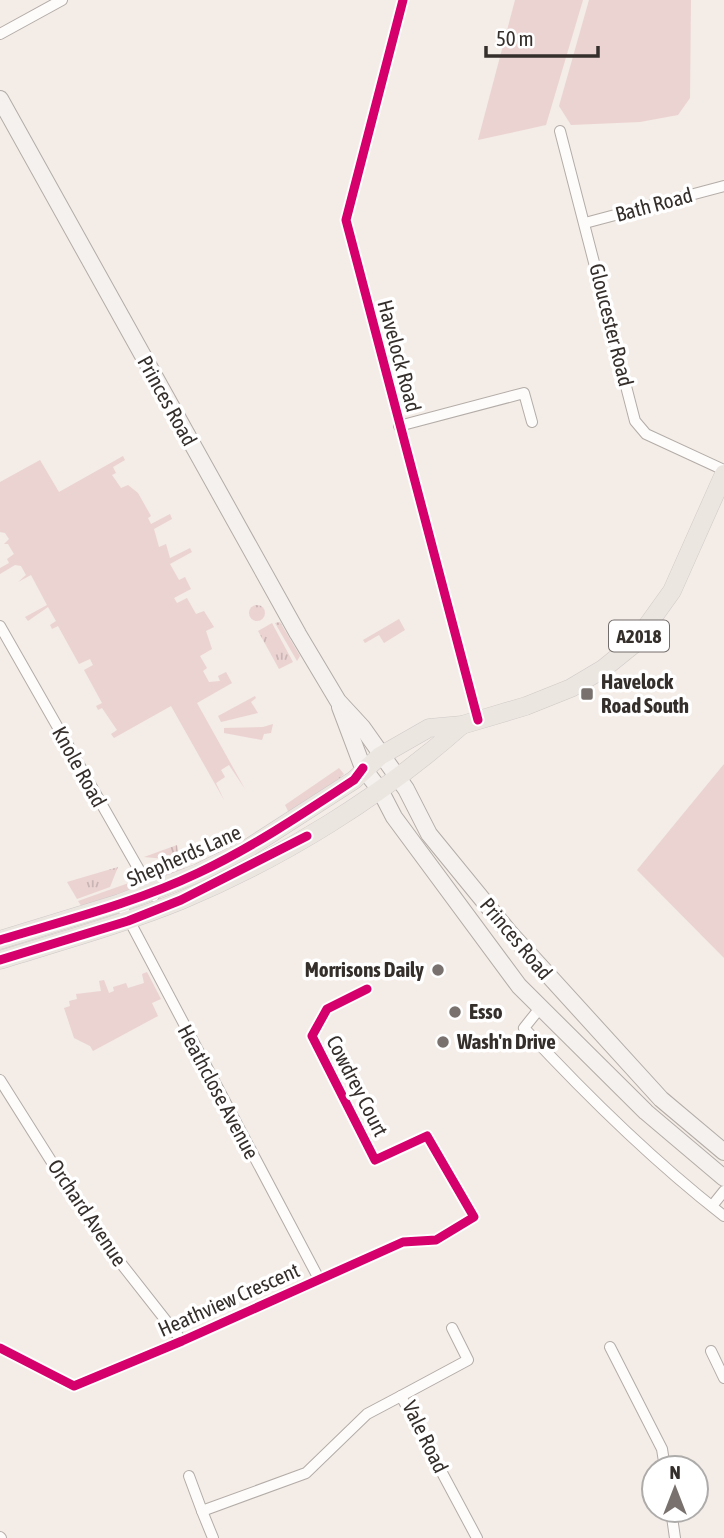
<svg xmlns="http://www.w3.org/2000/svg" width="724" height="1538" viewBox="0 0 724 1538" font-family="'Asap Condensed',sans-serif">
<style>
.grass{fill:url(#grass-tufts)}
.green{fill:#ebd3d2}
.lines{fill:none;stroke-linecap:round;stroke-linejoin:round}
.minor-casing{stroke:#b3aca7;stroke-width:12}
.secondary-casing{stroke:#b3aca7;stroke-width:18}
.primary-casing{stroke:#cfcac8;stroke-width:19}
.minor{stroke:#fdfcfb;stroke-width:10}
.secondary{stroke:#f4f1ee;stroke-width:16}
.primary{stroke:#ebe6e0;stroke-width:18}
.cycleway-casing{stroke:#fff;stroke-width:13}
.cycleway{stroke:#d6006c;stroke-width:9}
.poi-dot{fill:#78716d;stroke:#fff;stroke-width:2.5}
.labels{text-anchor:middle;stroke-width:7;stroke-linejoin:round;paint-order:stroke}
.shield{fill:#fff;stroke:#726d6b;stroke-width:2}
.shield-label{font-size:19px;font-weight:bold;fill:#352f2c}
.street-label{font-size:21px;fill:#352f2c;stroke:#fff}
.poi-label{font-size:21px;font-weight:bold;fill:#352f2c;stroke:#fff;text-anchor:start}
</style>
<defs>
<pattern id="grass-tufts" width="24" height="20" patternUnits="userSpaceOnUse" patternTransform="scale(1.75)"><rect width="24" height="20" fill="#ebd3d2"/><path d="M3 7l-1-3M5 7V3M7 7l1-3M15 17l-1-3M17 17v-4M19 17l1-3" fill="none" stroke="#cab5b4"/></pattern>
</defs>
<rect width="100%" height="100%" fill="#f4ece6"/>
<g class="grass">
<circle cx="257" cy="613" r="8"/>
<path d="M280 622 300 656 297 661 275 623Z"/>
<path d="M272 623 293 662 279 669 258 631Z"/>
<path d="M339 768 344 774 340 778 289 813 285 805Z"/>
<path d="M177 845 179 858 176 860 144 857Z"/>
<path d="M181 861 185 869 165 877 150 875Z"/>
<path d="M118 867 110 887 77 899 67 882Z"/>
<path d="M140 879 142 886 82 907 78 901Z"/>
</g>
<g class="green">
<path d="M515 0H583L546 125 478 140Z"/>
<path d="M589 0H691L690 98 678 115 640 122 571 125 559 106Z"/>
<path d="M123 456 125 460 113 467 116 473 112 475 121 488 128 485 138 493 151 516 148 518 151 524 170 514 172 519 154 529 159 547 166 544 170 558 190 548 192 552 170 564 179 580 185 577 191 589 174 598 177 603 187 598 196 614 204 611 214 627 206 631 212 649 200 656 207 668 203 671 209 682 220 681 218 676 226 672 232 683 197 703 245 789 229 765 221 770 225 777 216 783 224 800 171 706 114 738 111 734 117 730 102 708 98 710 96 706 102 703 84 670 93 665 90 659 79 664 58 626 52 629 50 625 56 621 48 607 28 621 25 617 47 605 31 575 18 582 26 575 21 566 15 565 0 574V568L9 563 7 559 14 554 8 544H4L9 539 5 533 0 532V482L40 460 59 492Z"/>
<path d="M399 619 405 630 384 643 379 635 365 643 363 640Z"/>
<path d="M255 696 256 698 251 702 258 713 221 722 218 716Z"/>
<path d="M273 724 271 733 264 734 262 740 224 733V728L263 727Z"/>
<path d="M724 764V958L637 870Z"/>
<path d="M147 972 161 999 152 1003 158 1016 93 1051 90 1046 74 1038 64 1008 70 1006 69 1001 77 999 76 994 101 991 99 981 104 980 109 993 114 991 113 987 126 983 128 988 144 983 142 974Z"/>
</g>
<g class="lines">
<defs>
<g id="minor">
<path d="M403 0 346 220 478 720"/>
<path d="M0 34 62 0"/>
<path d="M560 131 635 421 646 434 724 470"/>
<path d="M585 223 724 186"/>
<path d="M399 426 524 393 532 422"/>
<path d="M0 626 154 896"/>
<path d="M120 903 319 1279"/>
<path d="M540 1008 524 1028C586 1095 652 1160 724 1216"/>
<path d="M0 1080 94 1229 182 1341"/>
<path d="M712 1206 724 1191"/>
<path d="M452 1328 468 1360 401 1396 477 1538"/>
<path d="M610 1347 662 1449 665 1468"/>
<path d="M0 1348 74 1386 182 1341 403 1242 436 1240 474 1217 427 1136 375 1160 312 1036 327 1009 367 989"/>
<path d="M711 1351 724 1378"/>
<path d="M189 1476 202 1511"/>
<path d="M671 1510 675 1538"/>
<path d="M0 1537 1 1538"/>
<path d="M213 1538 202 1511 306 1473 367 1414 401 1396"/>
</g>
<g id="secondary">
<path d="M0 99 298 634 338 701 362 727 406 789 429 834 509 932 661 1099 724 1152"/>
<path d="M340 707 363 768 380 790 394 817 519 986 646 1112 724 1178"/>
</g>
<g id="primary">
<path d="M0 940 120 903 198 873 250 847 354 780 380 756 429 728 462 725 526 706 571 688 603 669 634 644 672 591 724 474"/>
<path d="M0 960C61 941 123 924 182 900 282 858 381 797 462 725"/>
</g>
</defs>
<use href="#minor" class="minor-casing"/>
<use href="#secondary" class="secondary-casing"/>
<use href="#primary" class="primary-casing"/>
<use href="#minor" class="minor"/>
<use href="#secondary" class="secondary"/>
<use href="#primary" class="primary"/>
<defs>
<g id="cycleway">
<path d="M403 0 346 220 478 720"/>
<path d="M0 940C66 920 135 903 198 873 253 847 304 813 354 780L363 768"/>
<path d="M0 960 128 921 181 900 307 836"/>
<path d="M0 1348 74 1386 182 1341 403 1242 436 1240 474 1217 427 1136 375 1160 312 1036 327 1009 367 989"/>
</g>
</defs>
<use href="#cycleway" class="cycleway-casing"/>
<use href="#cycleway" class="cycleway"/>
</g>
<g class="poi-dot">
<rect x="580" y="687" width="14" height="14" rx="3.5"/>
<circle cx="438" cy="970" r="7"/>
<circle cx="455" cy="1012" r="7"/>
<circle cx="443" cy="1042" r="7"/>
</g>
<g class="labels">
<rect class="shield" x="609" y="620.5" width="60" height="31" rx="5"/>
<g class="shield-label">
<text x="639" y="643">A2018</text>
</g>
<g class="street-label">
<text transform="translate(654 205) rotate(-15)" y="7">Bath Road</text>
<text transform="translate(611 325) rotate(76)" y="7">Gloucester Road</text>
<text transform="translate(399 356) rotate(75)" y="7">Havelock Road</text>
<text transform="translate(167 401) rotate(61)" y="7">Princes Road</text>
<text transform="translate(79 767) rotate(61)" y="7">Knole Road</text>
<text transform="translate(184 856) rotate(-24)" y="7">Shepherds Lane</text>
<text transform="translate(516 939) rotate(50)" y="7">Princes Road</text>
<text transform="translate(357 1086) rotate(63)" y="7">Cowdrey Court</text>
<text transform="translate(218 1092) rotate(62)" y="7">Heathclose Avenue</text>
<text transform="translate(87 1213) rotate(56)" y="7">Orchard Avenue</text>
<text transform="translate(229 1300) rotate(-24)" y="7">Heathview Crescent</text>
<text transform="translate(425 1437) rotate(64)" y="7">Vale Road</text>
</g>
<g class="poi-label">
<text x="601" y="689">Havelock<tspan x="601" dy="24">Road South</tspan></text>
<text x="424" y="977" text-anchor="end">Morrisons Daily</text>
<text x="469" y="1019">Esso</text>
<text x="457" y="1049">Wash'n Drive</text>
</g>
</g>
<g transform="translate(675 1489)"><circle r="33" fill="#ffffff" stroke="#aeacab" stroke-width="2"/>
<path d="M0-5L12 26L0 18L-12 26Z" fill="#78716d"/>
<text y="-10" font-size="19" font-weight="bold" text-anchor="middle" fill="#352f2c">N</text>
</g>
<path d="M486 46v10h112v-10" fill="none" stroke="#352f2c" stroke-width="3.5"/>
<text x="496" y="46" font-size="21" fill="#352f2c" stroke="#ffffff" stroke-width="5" paint-order="stroke">50 m</text>
</svg>
